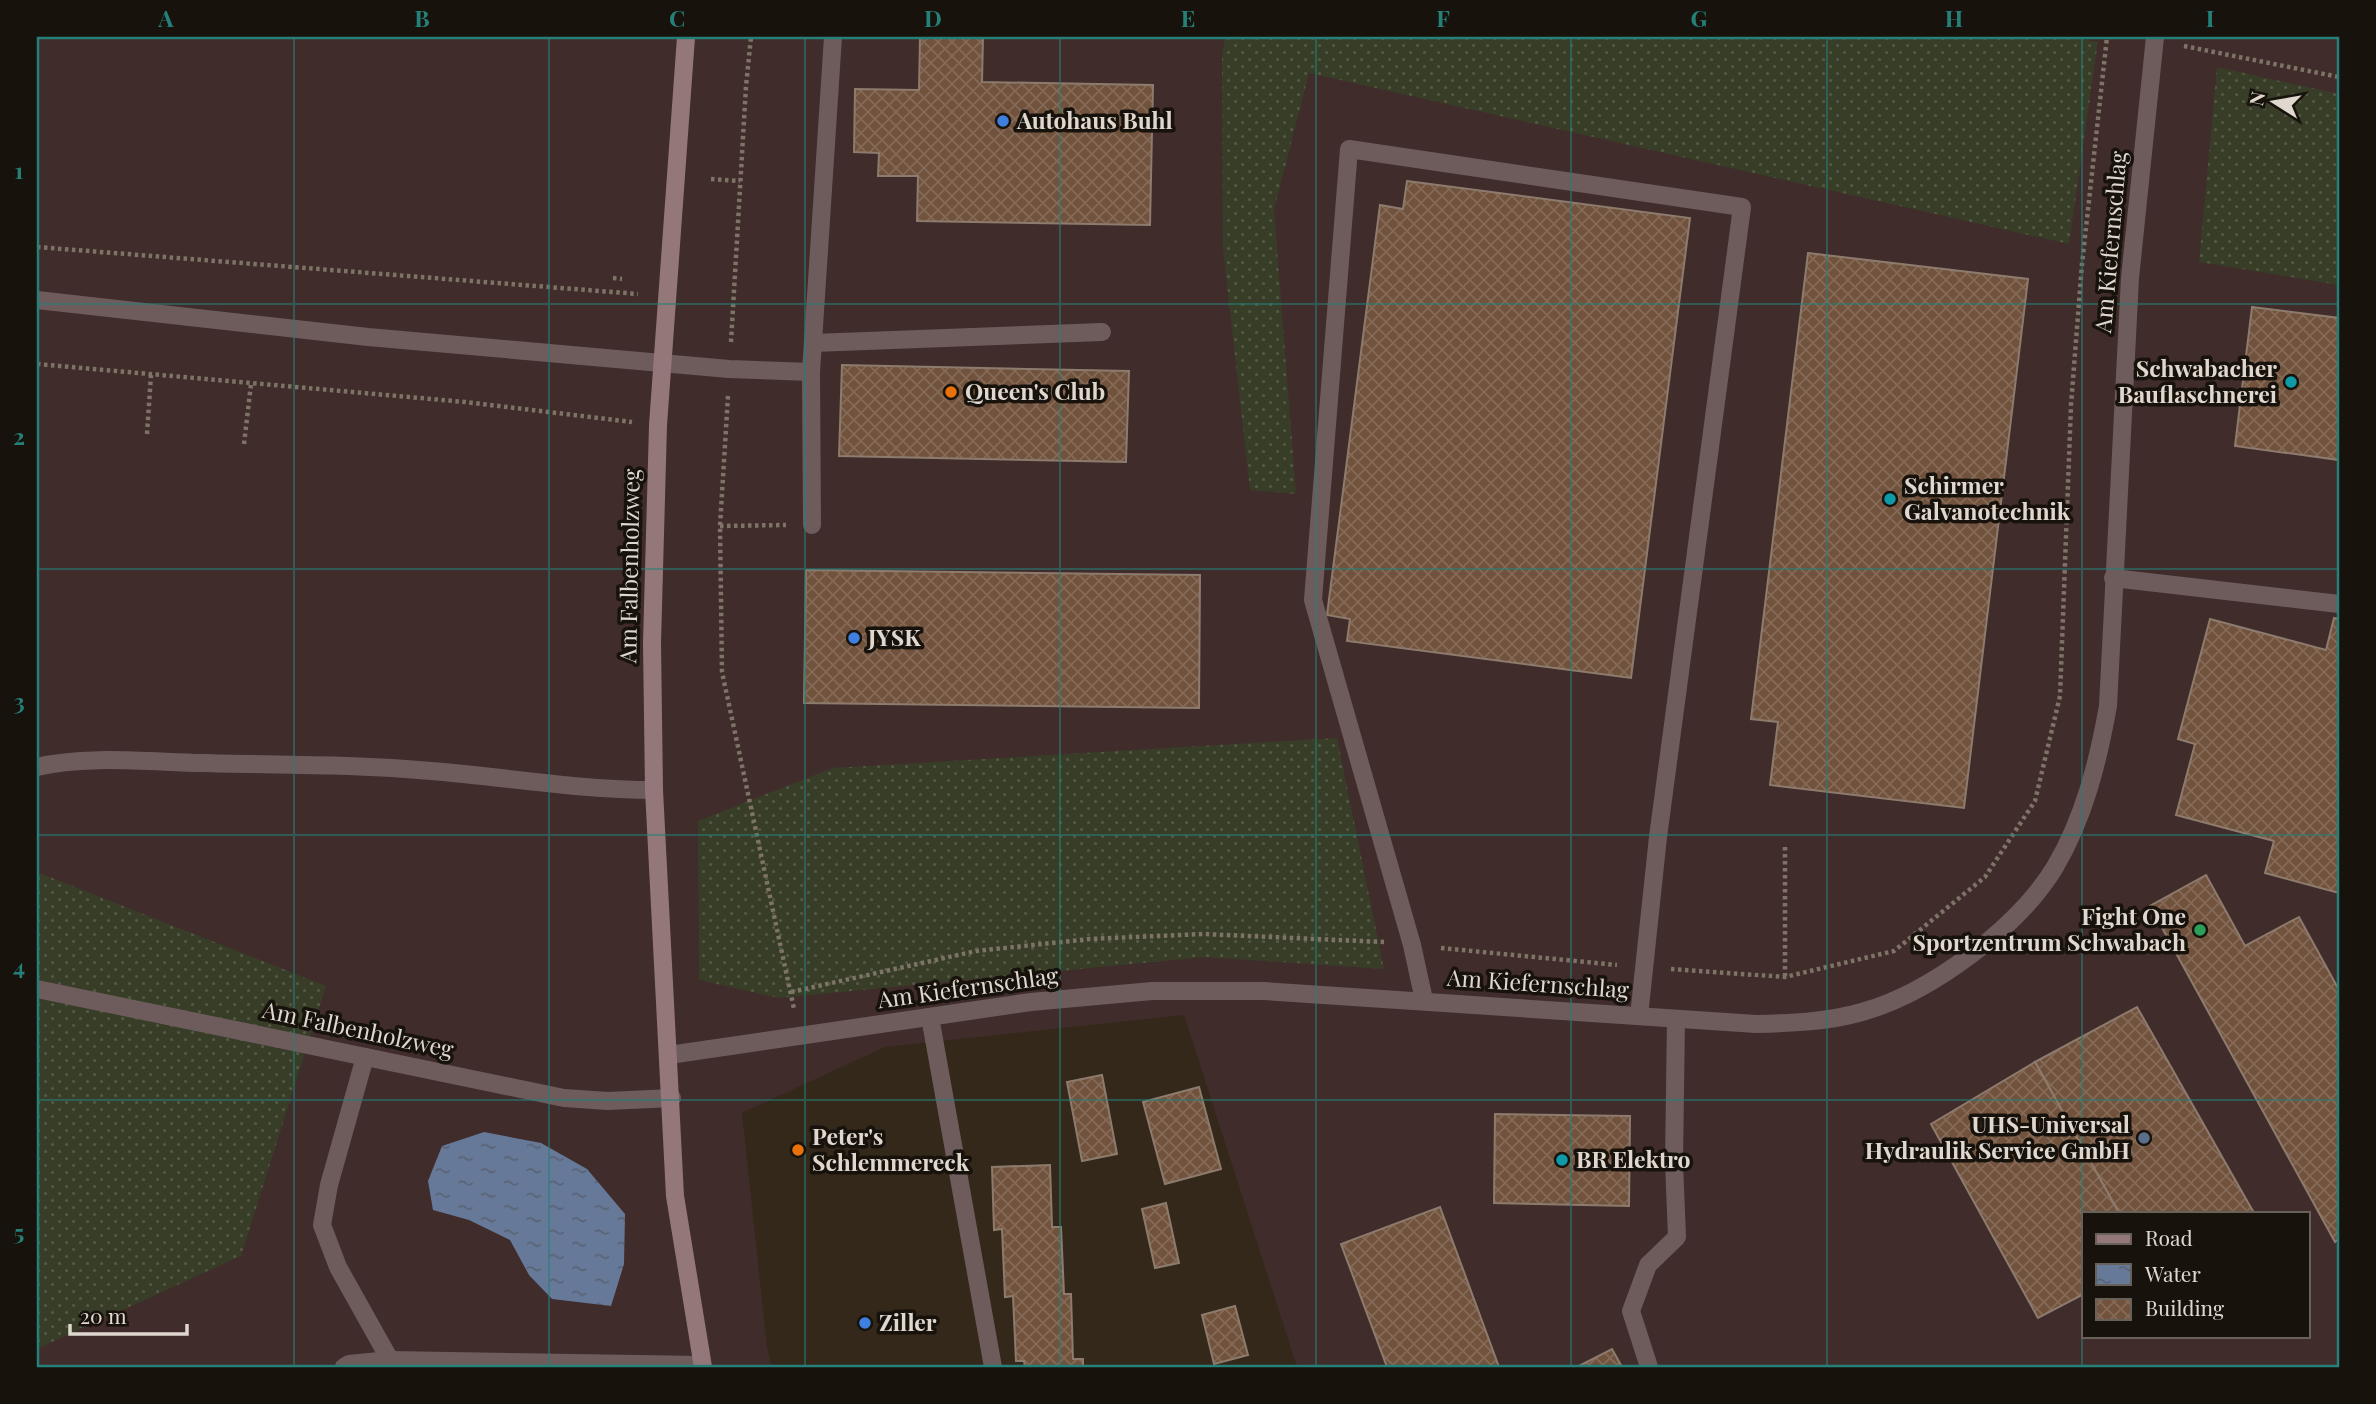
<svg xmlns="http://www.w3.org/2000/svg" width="2376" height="1404" viewBox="0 0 2376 1404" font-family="'Playfair Display',serif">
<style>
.commercial{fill:#402c2a;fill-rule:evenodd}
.grass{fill:url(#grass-dots)}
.water{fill:url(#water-ripples)}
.building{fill:url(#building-cross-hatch);stroke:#8d7b6e;stroke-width:2}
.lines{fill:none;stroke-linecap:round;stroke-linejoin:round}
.path{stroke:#7d7367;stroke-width:4.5;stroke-dasharray:3.5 3.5;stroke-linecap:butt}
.lane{stroke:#6e5c5d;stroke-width:18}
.street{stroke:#6e5c5d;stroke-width:18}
.secondary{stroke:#947779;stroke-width:18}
.grid{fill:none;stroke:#248078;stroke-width:2;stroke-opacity:0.55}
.shop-dot{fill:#3f7fe0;stroke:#17120b;stroke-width:2.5}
.culture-dot{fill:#0f9aa8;stroke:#17120b;stroke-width:2.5}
.food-dot{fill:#e8710a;stroke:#17120b;stroke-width:2.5}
.leisure-dot{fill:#2e9e5b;stroke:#17120b;stroke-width:2.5}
.service-dot{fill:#5c6f8a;stroke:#17120b;stroke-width:2.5}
.labels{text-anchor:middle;stroke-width:7;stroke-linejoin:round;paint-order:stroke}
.poi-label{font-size:23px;font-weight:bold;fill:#e0d8cf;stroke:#17120b;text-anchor:start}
.street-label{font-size:23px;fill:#e0d8cf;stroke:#17120b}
.neatline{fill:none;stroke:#248078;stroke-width:2.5}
.grid-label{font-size:23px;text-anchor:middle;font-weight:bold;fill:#248078}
</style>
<defs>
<pattern id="grass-dots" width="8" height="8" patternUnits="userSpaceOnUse" patternTransform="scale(1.75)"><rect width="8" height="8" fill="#373d27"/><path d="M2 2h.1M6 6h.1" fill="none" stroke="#545845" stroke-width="1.8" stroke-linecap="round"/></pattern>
<pattern id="water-ripples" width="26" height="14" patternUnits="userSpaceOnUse" patternTransform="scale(1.75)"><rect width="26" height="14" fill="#677999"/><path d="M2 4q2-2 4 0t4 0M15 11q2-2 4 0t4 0" fill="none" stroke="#596375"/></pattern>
<pattern id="building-cross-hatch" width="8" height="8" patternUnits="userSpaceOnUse" patternTransform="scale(1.75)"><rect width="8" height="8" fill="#71523c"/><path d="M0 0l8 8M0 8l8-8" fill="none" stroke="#856a57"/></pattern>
</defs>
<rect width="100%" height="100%" fill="#332819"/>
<path class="commercial" d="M37 37H2339V1367H1297L1184 1015 885 1047 742 1113 767 1347 772 1367H37ZM2084 1213H2308V1336H2084Z"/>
<g class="grass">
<path d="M1225 37H2068L2098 42 2069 244 1309 73 1274 210 1296 494 1250 490 1223 249 1222 58Z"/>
<path d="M2217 67 2339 94V285L2199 262Z"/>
<path d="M1337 738 1384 969 1205 957 779 998 699 980 698 821 833 768Z"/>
<path d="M37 872 326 986 241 1256 37 1349Z"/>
</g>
<path class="water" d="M484 1132 541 1143 587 1169 625 1214 624 1264 611 1306 552 1299 529 1275 510 1240 469 1220 433 1210 428 1181 442 1146Z"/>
<g class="building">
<path d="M920 37H983L982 82 1153 85 1150 225 917 221 918 176H878L879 153 854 152 855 89 919 90Z"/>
<path d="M1407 181 1690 218 1631 678 1347 641 1350 619 1327 615 1380 205 1403 209Z"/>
<path d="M1808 253 2028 279 1964 808 1770 785 1778 722 1751 719Z"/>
<path d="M2252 307 2339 318V460L2235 446Z"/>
<path d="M842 365 1129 371 1126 462 839 456Z"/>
<path d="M806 570 1200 575 1199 708 804 703Z"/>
<path d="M2334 618 2339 619V893L2265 873 2274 841 2176 815 2195 744 2178 739 2210 619 2326 650Z"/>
<path d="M2206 875 2245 946 2299 917 2339 990V1239L2335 1242 2150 906Z"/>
<path d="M2137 1007 2254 1213H2119L2035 1062Z"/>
<path d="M2035 1062 2119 1213H2084V1294L2038 1318 1931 1124Z"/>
<path d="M1102 1075 1117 1154 1082 1161 1067 1082Z"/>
<path d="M1199 1087 1221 1169 1165 1184 1143 1102Z"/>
<path d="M1495 1114 1630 1116 1629 1206 1494 1203Z"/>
<path d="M1050 1165 1052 1227H1061L1064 1294H1071L1073 1359H1083V1367H1025L1024 1361H1016L1013 1296 1005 1297 1002 1229 994 1230 992 1167Z"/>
<path d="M1166 1203 1179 1263 1155 1268 1142 1209Z"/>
<path d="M1440 1207 1499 1367H1387L1341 1244Z"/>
<path d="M1235 1306 1248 1355 1214 1364 1202 1315Z"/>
<path d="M1612 1349 1622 1367H1577Z"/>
</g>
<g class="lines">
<g class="path">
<path d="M2184 46 2339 77"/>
<path d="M711 179 740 181"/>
<path d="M37 247 638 294"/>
<path d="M613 278 622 279"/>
<path d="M731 342 746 86 751 37"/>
<path d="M37 364 465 402 632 422"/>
<path d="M728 396 720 526 722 672 794 1009"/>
<path d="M147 434 151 375"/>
<path d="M244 444 251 384"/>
<path d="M720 526 786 525"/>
<path d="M1785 847V977"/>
<path d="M1441 948 1617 965"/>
<path d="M1671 969 1785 977 1894 951 1985 877 2035 801 2060 696 2071 405 2082 264 2107 37"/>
<path d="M791 992 976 951 1090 939 1203 934 1384 942"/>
</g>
<g class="lane">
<path d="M37 300 368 337 729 369 811 372 812 525"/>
<path d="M813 343 1102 332"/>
<path d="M811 372 833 37"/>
<path d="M37 767C85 755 151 762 202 763 278 765 355 764 431 771 506 777 579 790 654 790"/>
<path d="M1424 1000 1412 945 1313 600 1349 149 1742 207 1658 837 1639 1016"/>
<path d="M930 1017 993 1367"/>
<path d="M365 1057 329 1185 322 1225 338 1267 390 1360V1367"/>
<path d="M344 1367 349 1364 390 1360 702 1365"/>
<path d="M1649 1367 1631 1311 1648 1265 1677 1237 1674 1162 1676 1019"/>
</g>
<g class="street">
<path d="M2113 578 2339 604"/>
<path d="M37 989 564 1098 608 1101 672 1098"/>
<path d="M669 1055 1031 1002 1152 991H1264L1756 1024C1792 1023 1827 1022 1862 1012 1930 993 2018 928 2055 867 2084 818 2098 762 2108 706L2130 278 2155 37"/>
</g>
<path class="secondary" d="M686 37 658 425 652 643 654 790 675 1196 703 1367"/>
</g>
<path class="grid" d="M294 37V1367M549 37V1367M805 37V1367M1060 37V1367M1316 37V1367M1571 37V1367M1827 37V1367M2082 37V1367M37 304H2339M37 569H2339M37 835H2339M37 1100H2339"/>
<g class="shop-dot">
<circle cx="1003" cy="121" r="7"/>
<circle cx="854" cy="638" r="7"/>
<circle cx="865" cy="1323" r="7"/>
</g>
<g class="culture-dot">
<circle cx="2291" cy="382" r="7"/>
<circle cx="1890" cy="499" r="7"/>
<circle cx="1562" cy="1160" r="7"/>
</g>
<g class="food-dot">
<circle cx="951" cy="392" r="7"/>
<circle cx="798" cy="1150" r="7"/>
</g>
<circle class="leisure-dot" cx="2200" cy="930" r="7"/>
<circle class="service-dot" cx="2144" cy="1138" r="7"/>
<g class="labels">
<g class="poi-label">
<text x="1017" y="129">Autohaus Buhl</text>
<text x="2277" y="377" text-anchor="end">Schwabacher<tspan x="2277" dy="26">Bauflaschnerei</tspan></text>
<text x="965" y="400">Queen's Club</text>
<text x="1904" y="494">Schirmer<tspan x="1904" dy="26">Galvanotechnik</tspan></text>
<text x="868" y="646">JYSK</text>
<text x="2186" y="925" text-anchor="end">Fight One<tspan x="2186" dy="26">Sportzentrum Schwabach</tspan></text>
<text x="2130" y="1133" text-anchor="end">UHS-Universal<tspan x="2130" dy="26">Hydraulik Service GmbH</tspan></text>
<text x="812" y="1145">Peter's<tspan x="812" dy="26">Schlemmereck</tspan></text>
<text x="1576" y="1168">BR Elektro</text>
<text x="879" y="1331">Ziller</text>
</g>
<g class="street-label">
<text transform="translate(2111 242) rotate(-85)" y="8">Am Kiefernschlag</text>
<text transform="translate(630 566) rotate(-89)" y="8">Am Falbenholzweg</text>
<text transform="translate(1538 984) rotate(4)" y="8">Am Kiefernschlag</text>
<text transform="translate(968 988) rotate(-8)" y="8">Am Kiefernschlag</text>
<text transform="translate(358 1030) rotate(12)" y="8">Am Falbenholzweg</text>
</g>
</g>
<rect width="2376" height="1404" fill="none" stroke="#17120b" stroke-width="77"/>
<rect x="2082" y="1212" width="228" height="126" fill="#17120b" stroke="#676159" stroke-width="2"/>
<rect x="2096" y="1234" width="35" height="10" fill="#947779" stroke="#676159" stroke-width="2"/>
<text x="2145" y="1246" font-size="21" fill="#e0d8cf">Road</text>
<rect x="2096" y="1264" width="35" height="21" fill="url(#water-ripples)" stroke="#676159" stroke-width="2"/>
<text x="2145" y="1282" font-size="21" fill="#e0d8cf">Water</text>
<rect x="2096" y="1299" width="35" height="21" fill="url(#building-cross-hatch)" stroke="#676159" stroke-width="2"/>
<text x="2145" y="1316" font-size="21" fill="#e0d8cf">Building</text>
<g transform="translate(2274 102) rotate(281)" stroke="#17120b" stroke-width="5" paint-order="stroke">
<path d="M0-5L12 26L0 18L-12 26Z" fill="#e0d8cf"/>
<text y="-10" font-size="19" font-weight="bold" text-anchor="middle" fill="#e0d8cf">N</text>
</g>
<path d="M70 1324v10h117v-10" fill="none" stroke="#e0d8cf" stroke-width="3.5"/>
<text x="80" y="1324" font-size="21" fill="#e0d8cf" stroke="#17120b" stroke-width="5" paint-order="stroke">20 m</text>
<rect x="38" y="38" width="2300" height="1328" class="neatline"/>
<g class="grid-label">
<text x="166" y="27">A</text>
<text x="422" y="27">B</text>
<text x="677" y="27">C</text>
<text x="933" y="27">D</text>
<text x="1188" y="27">E</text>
<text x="1443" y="27">F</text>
<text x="1699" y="27">G</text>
<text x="1954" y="27">H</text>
<text x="2210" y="27">I</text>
<text x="19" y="179">1</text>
<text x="19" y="445">2</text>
<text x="19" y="710">3</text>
<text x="19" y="975">4</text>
<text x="19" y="1241">5</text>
</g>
</svg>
